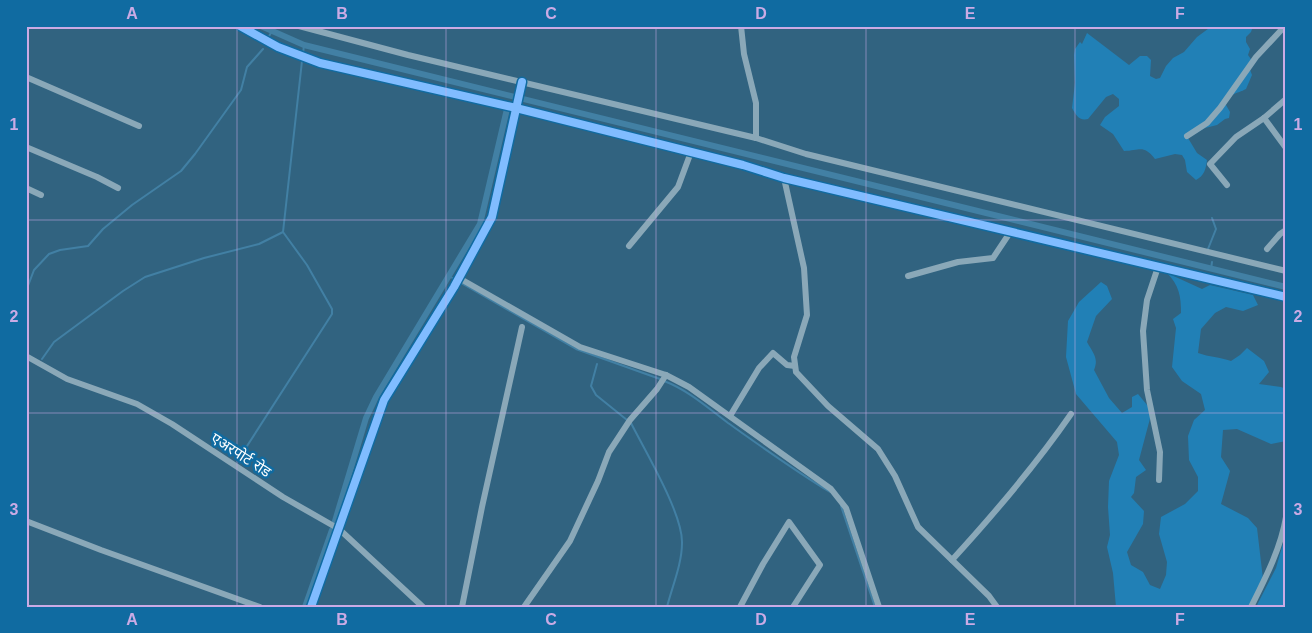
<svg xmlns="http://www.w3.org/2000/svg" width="1312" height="633" viewBox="0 0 1312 633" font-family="Helvetica,'Noto Sans Devanagari',sans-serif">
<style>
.green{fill:#2180b6}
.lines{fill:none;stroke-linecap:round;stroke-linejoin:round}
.stream{stroke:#4280a4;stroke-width:2}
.canal{stroke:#4280a4;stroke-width:6}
.street{stroke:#8aa8b8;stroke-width:6}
.cycleway-casing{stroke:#106ba1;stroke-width:11}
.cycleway{stroke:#80bcff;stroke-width:8}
.grid{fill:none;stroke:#caabe5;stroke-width:1;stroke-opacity:0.55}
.labels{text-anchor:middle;stroke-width:5;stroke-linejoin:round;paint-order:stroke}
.street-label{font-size:15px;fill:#fff;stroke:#106ba1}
.neatline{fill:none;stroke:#caabe5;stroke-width:2}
.grid-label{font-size:16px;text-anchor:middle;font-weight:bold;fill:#caabe5}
</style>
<rect width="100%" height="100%" fill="#316380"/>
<g class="green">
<path d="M1212 26H1253L1251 32 1246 37V42L1250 49 1248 55 1253 62 1249 67 1252 75 1246 89C1237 94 1228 93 1226 105L1230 112 1229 118 1225 119 1217 125 1205 128 1188 138 1197 153 1207 160C1206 169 1204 176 1196 180L1187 172 1185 160 1182 155 1175 154 1155 159C1143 144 1140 151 1124 151L1113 134 1100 125 1105 117 1119 106V99L1113 94 1106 97 1088 119C1079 121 1076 115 1072 108L1075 83 1074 55 1075 49 1080 42 1082 44 1087 33 1129 65 1140 56H1147L1151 60 1150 76 1156 79 1160 78 1166 66 1173 58 1184 52 1197 37Z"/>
<path d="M1167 273 1202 289 1210 285 1253 295 1258 305 1243 311 1226 307 1215 313 1201 329 1198 353C1209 357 1220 357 1231 361L1240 355 1247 348 1264 361 1269 372 1259 384 1281 387 1286 389V441L1271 444 1237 429 1223 430 1221 457 1230 471 1221 504 1248 518 1257 528 1263 579 1250 607H1116L1113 573 1107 547 1110 535 1108 507 1109 481 1119 455 1117 442 1076 394 1066 357 1068 321 1079 302 1101 282 1107 286 1112 299 1096 316 1087 342C1093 353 1099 358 1094 370L1109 398 1122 413 1132 407V397L1138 394 1152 411 1139 460 1146 470 1136 477 1134 493 1131 497 1144 511 1143 524 1127 552 1131 565 1143 572 1150 585 1160 589 1166 575 1167 562 1159 534 1161 517 1185 504 1198 491V477L1189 460 1188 436 1194 420 1205 410 1201 394 1182 381 1172 367 1176 328 1173 319 1181 313C1181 296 1179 285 1167 273Z"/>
<path d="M1286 533V607H1256L1276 568Z"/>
</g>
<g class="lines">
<g class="stream">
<path d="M268 38 272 31"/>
<path d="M303 54 304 45"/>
<path d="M1208 249 1216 229 1212 218"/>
<path d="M1211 269 1212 262"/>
<path d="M449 276 576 349 660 379"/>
<path d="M26 291 34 270 49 254 60 250 88 246 103 229 132 205 181 171 195 154 241 90 247 67 263 49"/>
<path d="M42 359 54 342 123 291 145 277 204 258 259 244 283 232 302 61"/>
<path d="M597 364 591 386 596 395 627 420"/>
<path d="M664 381C688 390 708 408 728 423 762 447 795 471 830 492"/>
<path d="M631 423C645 451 683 514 682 543 682 564 672 587 667 607"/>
<path d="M238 460 332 314V309L307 265 283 232"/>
<path d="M841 506 875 607"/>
</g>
<g class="canal">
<path d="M261 26 304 45 1286 287"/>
<path d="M335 521 366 418 376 397 480 224 507 109"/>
<path d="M305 607 332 530"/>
</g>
<g class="street">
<path d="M240 26 278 47 320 63 516 108 743 165 784 178 1286 297"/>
<path d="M299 26 408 55 756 138 806 154 1286 271"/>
<path d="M741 26 744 54 756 103V138"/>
<path d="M26 77 139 126"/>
<path d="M1264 118 1286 148"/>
<path d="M1187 136 1207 123 1220 108 1256 57 1285 26"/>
<path d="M26 147 97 177 118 188"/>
<path d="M784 178 804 268 807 315 794 357 796 372 828 406 878 449 895 476 918 527 989 596 997 607"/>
<path d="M1227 185 1210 164 1236 137 1264 118 1286 99"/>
<path d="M26 188 41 195"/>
<path d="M629 246 678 187 691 152"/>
<path d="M1267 249 1280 234 1286 230"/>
<path d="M1158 267 1147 300 1143 331 1147 390 1160 452 1159 480"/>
<path d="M908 276 958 262 993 258 1011 231"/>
<path d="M459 278 580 347 666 375 689 387 831 489 846 508 879 607"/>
<path d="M26 356 67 379 137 404 172 424 283 497 339 529 423 607"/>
<path d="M730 416 759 368 773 353 787 365 795 366"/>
<path d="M26 521 101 550 260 607"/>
<path d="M952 560C994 514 1035 466 1071 414"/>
<path d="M311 607 384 400 454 287 492 217 522 82"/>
<path d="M462 607 482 507 522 327"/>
<path d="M524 607 570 541 598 481 609 452 630 420 657 389 666 375"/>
<path d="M740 607 763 564 789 522 820 565 793 607"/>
<path d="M1251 607C1265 579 1281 548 1286 517"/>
</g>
<defs>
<g id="cycleway">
<path d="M240 26 278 47 320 63 516 108 743 165 784 178 1286 297"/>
<path d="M311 607 384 400 454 287 492 217 522 82"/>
</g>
</defs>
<use href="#cycleway" class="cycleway-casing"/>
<use href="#cycleway" class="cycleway"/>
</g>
<path class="grid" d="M237 26V607M446 26V607M656 26V607M866 26V607M1075 26V607M26 220H1286M26 413H1286"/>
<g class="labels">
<g class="street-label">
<text transform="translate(241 455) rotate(33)" y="5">एअरपोर्ट रोड</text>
</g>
</g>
<rect width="1312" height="633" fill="none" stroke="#106ba1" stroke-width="55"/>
<rect x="28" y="28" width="1256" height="578" class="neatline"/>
<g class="grid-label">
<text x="132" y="19">A</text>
<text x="342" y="19">B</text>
<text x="551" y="19">C</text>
<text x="761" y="19">D</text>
<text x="970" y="19">E</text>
<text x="1180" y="19">F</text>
<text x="14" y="130">1</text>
<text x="1298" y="130">1</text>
<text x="14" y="322">2</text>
<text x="1298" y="322">2</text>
<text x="14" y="515">3</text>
<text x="1298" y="515">3</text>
<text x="132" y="625">A</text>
<text x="342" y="625">B</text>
<text x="551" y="625">C</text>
<text x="761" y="625">D</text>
<text x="970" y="625">E</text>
<text x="1180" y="625">F</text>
</g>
</svg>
